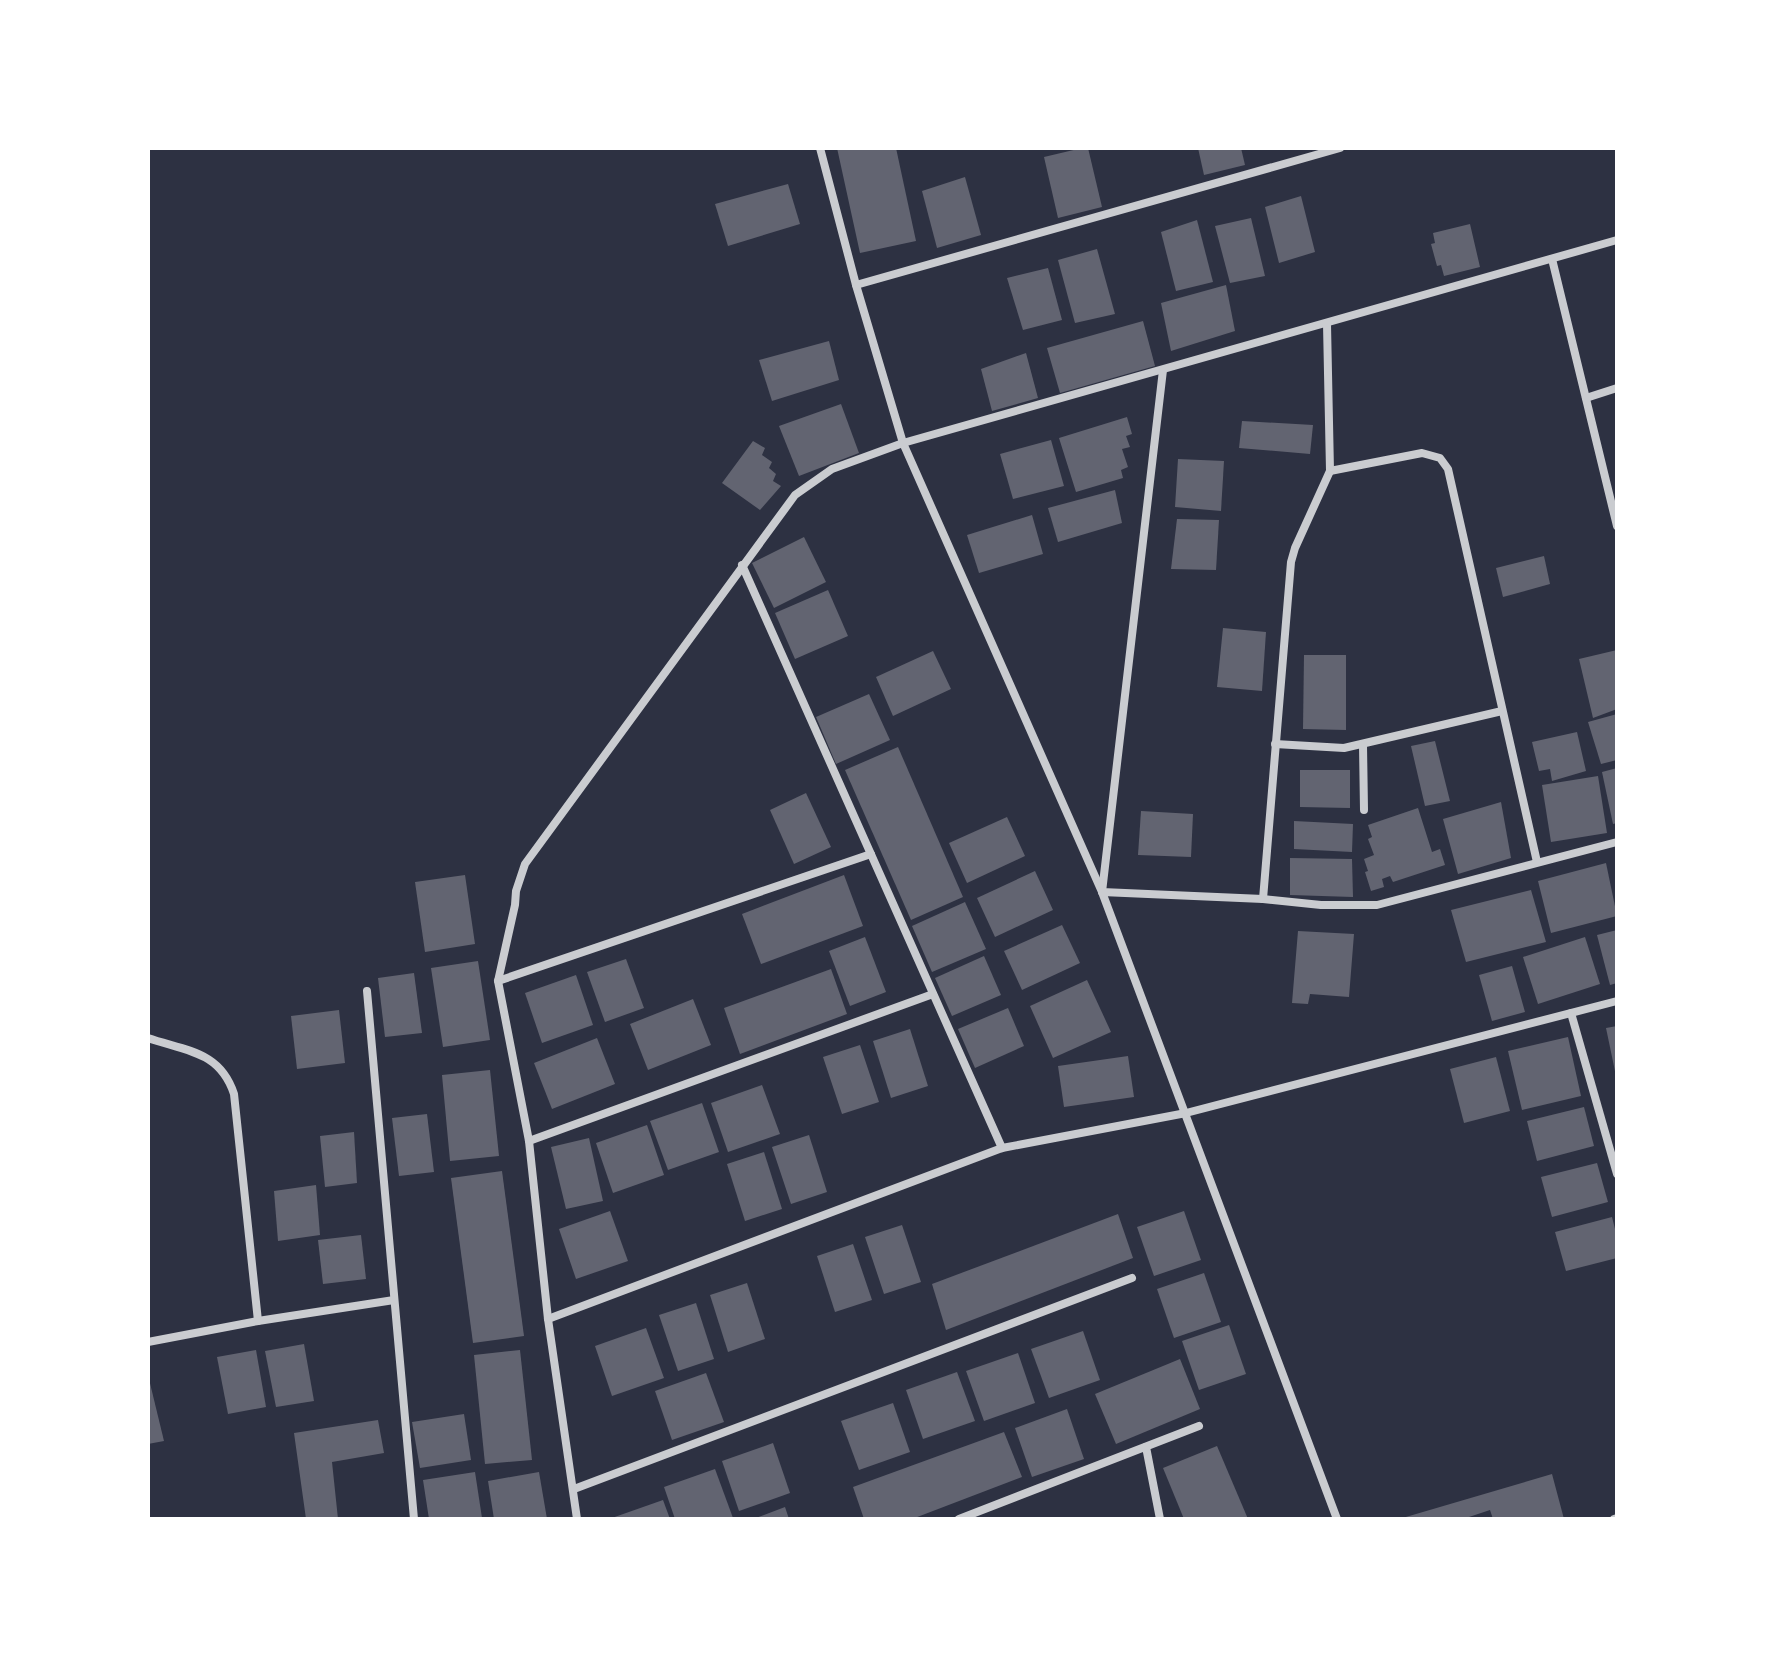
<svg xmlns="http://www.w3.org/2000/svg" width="1765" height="1667" viewBox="0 0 1765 1667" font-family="Barlow,sans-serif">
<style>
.building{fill:#626471}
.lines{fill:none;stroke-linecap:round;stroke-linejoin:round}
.minor{stroke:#caccd0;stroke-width:8}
</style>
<rect width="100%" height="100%" fill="#2d3142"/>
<g class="building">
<path d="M837 148H896L916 241 860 253Z"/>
<path d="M1082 148H1088L1102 207 1058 218 1044 157Z"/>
<path d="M1198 148H1241L1245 165 1204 175Z"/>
<path d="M965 177 981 235 937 248 922 191Z"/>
<path d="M788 184 800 224 728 246 715 204Z"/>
<path d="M1301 196 1315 252 1279 263 1265 207Z"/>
<path d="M1251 218 1265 276 1230 283 1215 226Z"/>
<path d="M1197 220 1213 282 1176 291 1161 232Z"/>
<path d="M1470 224 1480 267 1444 276 1441 265 1437 266 1431 244 1435 243 1433 233Z"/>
<path d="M1097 249 1115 314 1075 323 1058 260Z"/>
<path d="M1048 268 1062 320 1023 330 1007 278Z"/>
<path d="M1226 285 1235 331 1171 351 1161 303Z"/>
<path d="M1143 321 1155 366 1060 393 1047 348Z"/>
<path d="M829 341 839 380 772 401 759 360Z"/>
<path d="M1026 353 1038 398 992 411 981 369Z"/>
<path d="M841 404 859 453 799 476 779 426Z"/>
<path d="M1127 417 1132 434 1126 436 1130 447 1122 449 1128 467 1121 470 1123 478 1076 492 1059 438Z"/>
<path d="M1242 421 1313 425 1310 454 1239 448Z"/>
<path d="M1051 440 1064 486 1013 499 1000 454Z"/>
<path d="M753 441 765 448 762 455 772 462 769 468 776 474 773 481 781 486 760 510 722 483Z"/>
<path d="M1178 459 1224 461 1221 511 1175 507Z"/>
<path d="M1115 490 1122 523 1058 542 1048 508Z"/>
<path d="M1032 515 1043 554 979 573 967 535Z"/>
<path d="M1177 519 1219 520 1216 570 1171 569Z"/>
<path d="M804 537 826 582 774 608 752 563Z"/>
<path d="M1544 556 1550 584 1503 597 1496 568Z"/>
<path d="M828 590 848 636 795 659 775 613Z"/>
<path d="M1223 628 1266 632 1262 691 1217 687Z"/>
<path d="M1617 650V709L1593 718 1579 659Z"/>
<path d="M933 651 951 689 893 716 876 677Z"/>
<path d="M1304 655H1346V730L1303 729Z"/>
<path d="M869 694 890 740 836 764 816 717Z"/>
<path d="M1617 714V760L1601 764 1588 722Z"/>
<path d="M1577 732 1586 771 1552 781 1550 769 1539 771 1532 742Z"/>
<path d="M1435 741 1450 801 1425 806 1411 746Z"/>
<path d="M898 747 963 897 911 920 845 770Z"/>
<path d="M1617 768V823L1613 824 1602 772Z"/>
<path d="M1300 770H1350V808L1300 807Z"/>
<path d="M1598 776 1607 833 1551 842 1542 785Z"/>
<path d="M806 793 831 847 794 864 770 810Z"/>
<path d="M1501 802 1511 858 1458 874 1443 819Z"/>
<path d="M1418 808 1432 852 1440 849 1445 865 1393 882 1390 876 1382 879 1384 887 1371 891 1365 872 1368 871 1364 859 1374 855 1368 839 1372 837 1368 825Z"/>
<path d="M1141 811 1193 814 1191 857 1138 855Z"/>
<path d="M1007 817 1025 856 967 883 949 843Z"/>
<path d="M1294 821 1353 824 1352 852 1294 849Z"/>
<path d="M1290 858 1352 859 1353 897 1290 895Z"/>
<path d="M1606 863 1617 916 1551 933 1538 881Z"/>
<path d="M1035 871 1053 910 995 937 977 898Z"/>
<path d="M465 875 475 944 425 952 415 882Z"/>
<path d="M844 875 863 926 761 964 742 914Z"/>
<path d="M1531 890 1546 942 1466 962 1451 910Z"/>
<path d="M965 902 986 949 932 972 912 926Z"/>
<path d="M1062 925 1080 963 1022 990 1004 951Z"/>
<path d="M1617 930V983L1610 985 1597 935Z"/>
<path d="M1298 931 1354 934 1349 997 1310 994 1308 1004 1292 1003Z"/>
<path d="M865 937 886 992 850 1006 829 951Z"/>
<path d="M1585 937 1600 984 1538 1004 1523 957Z"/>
<path d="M984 956 1001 995 952 1016 935 978Z"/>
<path d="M626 959 644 1008 605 1022 587 972Z"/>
<path d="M478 961 490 1040 443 1047 431 968Z"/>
<path d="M1512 966 1525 1012 1492 1021 1479 975Z"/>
<path d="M831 969 847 1014 740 1054 724 1008Z"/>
<path d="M414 973 422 1033 385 1037 378 978Z"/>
<path d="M576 975 593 1025 542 1043 525 993Z"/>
<path d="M1087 980 1111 1032 1053 1058 1030 1006Z"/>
<path d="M693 999 711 1045 648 1070 630 1024Z"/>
<path d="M1008 1008 1024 1046 975 1068 958 1029Z"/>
<path d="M339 1010 345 1063 297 1069 291 1016Z"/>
<path d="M1617 1026V1076H1616L1606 1028Z"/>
<path d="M910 1029 928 1086 891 1098 873 1041Z"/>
<path d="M1568 1037 1581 1096 1522 1110 1508 1051Z"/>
<path d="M597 1038 615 1084 552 1109 534 1063Z"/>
<path d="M860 1045 879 1102 842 1114 823 1057Z"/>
<path d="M1128 1056 1134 1097 1064 1107 1058 1066Z"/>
<path d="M1496 1057 1510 1111 1464 1123 1450 1069Z"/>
<path d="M490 1070 499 1156 450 1161 442 1075Z"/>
<path d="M762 1085 780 1134 728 1152 711 1103Z"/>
<path d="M702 1103 719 1152 668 1170 650 1121Z"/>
<path d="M1584 1107 1594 1146 1537 1161 1527 1121Z"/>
<path d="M427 1114 434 1172 399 1176 392 1118Z"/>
<path d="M647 1125 664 1175 613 1193 596 1143Z"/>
<path d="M354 1132 357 1183 325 1187 320 1136Z"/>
<path d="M809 1135 827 1192 791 1204 772 1147Z"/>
<path d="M589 1138 603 1201 566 1209 551 1147Z"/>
<path d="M764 1152 782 1209 745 1221 727 1164Z"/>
<path d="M1597 1163 1608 1202 1552 1217 1541 1177Z"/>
<path d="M502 1171 524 1336 473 1343 451 1178Z"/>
<path d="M316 1185 320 1235 278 1241 274 1191Z"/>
<path d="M610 1211 628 1261 576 1279 559 1229Z"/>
<path d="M1184 1211 1201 1260 1154 1276 1137 1227Z"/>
<path d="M1118 1214 1133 1258 946 1330 932 1284Z"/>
<path d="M1612 1217 1617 1237V1258L1566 1271 1555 1232Z"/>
<path d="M902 1225 921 1282 884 1294 865 1237Z"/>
<path d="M361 1235 366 1279 323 1284 318 1240Z"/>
<path d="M853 1244 872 1300 835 1312 817 1256Z"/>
<path d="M1204 1273 1221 1322 1174 1338 1157 1289Z"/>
<path d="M747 1283 765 1339 728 1352 710 1295Z"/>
<path d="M696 1303 714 1359 678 1371 659 1315Z"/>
<path d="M1229 1325 1246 1374 1199 1390 1182 1341Z"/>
<path d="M646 1328 664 1378 612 1396 595 1346Z"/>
<path d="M1083 1331 1100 1380 1049 1398 1031 1349Z"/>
<path d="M304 1344 314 1401 276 1407 265 1351Z"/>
<path d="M256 1350 266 1407 228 1414 217 1357Z"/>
<path d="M520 1350 532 1460 485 1464 474 1355Z"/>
<path d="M1018 1353 1035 1403 984 1421 966 1371Z"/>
<path d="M1180 1359 1200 1409 1116 1444 1095 1394Z"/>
<path d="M957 1372 975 1421 923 1439 906 1390Z"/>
<path d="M706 1373 724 1422 672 1440 655 1391Z"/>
<path d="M148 1375 164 1441 148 1444Z"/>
<path d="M893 1403 910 1452 859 1470 841 1421Z"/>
<path d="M1067 1409 1084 1459 1032 1477 1015 1428Z"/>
<path d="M464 1414 471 1460 420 1468 412 1422Z"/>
<path d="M378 1420 384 1453 332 1462 338 1519H306L294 1433Z"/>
<path d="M1004 1432 1022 1477 912 1519H864L853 1487Z"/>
<path d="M773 1443 790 1493 739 1511 722 1461Z"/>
<path d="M1217 1446 1248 1519H1184L1163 1468Z"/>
<path d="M715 1469 733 1518 675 1519 664 1487Z"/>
<path d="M475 1472 482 1518 429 1519 423 1480Z"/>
<path d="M539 1472 547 1519H494L488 1481Z"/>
<path d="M1552 1474 1564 1519H1493L1490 1510 1463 1519H1399Z"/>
<path d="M663 1500 670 1519H609Z"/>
<path d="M785 1507 789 1519H753Z"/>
</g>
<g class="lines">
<g class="minor">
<path d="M820 148 856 285 903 443 1102 892 1337 1519"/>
<path d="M1552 259 1617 526"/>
<path d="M856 285 1340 148"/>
<path d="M1163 370 1102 892 1263 899 1321 905H1377L1617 842"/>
<path d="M1586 398 1617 388"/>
<path d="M1330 471 1422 453 1440 458 1448 469 1537 862"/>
<path d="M742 565 1002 1148"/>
<path d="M1275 744 1344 748 1502 711"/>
<path d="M1363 745 1364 810"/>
<path d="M1263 899 1291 562 1295 548 1330 471 1327 324"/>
<path d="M498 981 871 854"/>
<path d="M367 991 414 1519"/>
<path d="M1571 1013 1617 1174"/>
<path d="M148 1038C186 1051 220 1051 234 1094L258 1321"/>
<path d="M529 1141 933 994"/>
<path d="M548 1319 1002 1148 1186 1113 1617 1001"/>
<path d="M148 1342 258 1321 394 1300"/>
<path d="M1146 1447 1160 1519"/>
<path d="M574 1489 1132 1278"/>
<path d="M577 1519 548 1319 529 1141 498 981 515 905 516 891 525 864 795 495 832 469 903 443 1617 240"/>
<path d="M959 1519 1199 1426"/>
<path d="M1614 1519 1617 1518"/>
</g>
</g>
<rect width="1765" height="1667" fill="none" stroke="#ffffff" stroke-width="300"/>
</svg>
